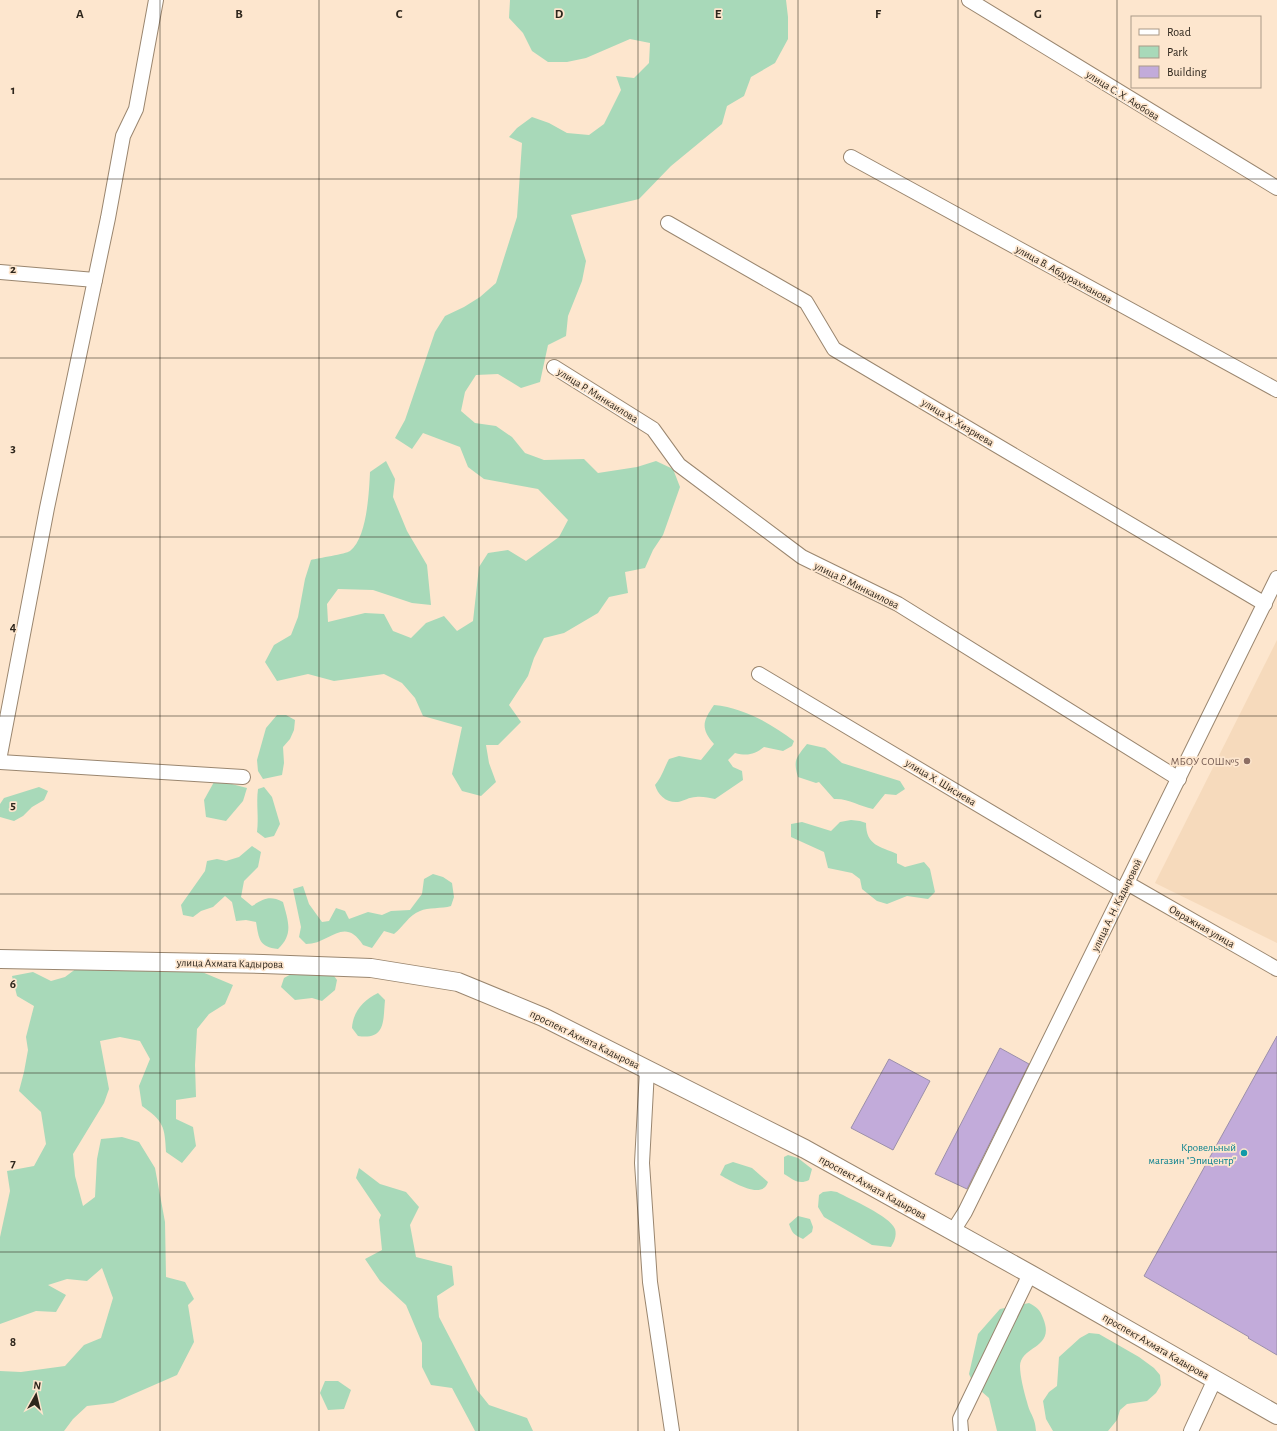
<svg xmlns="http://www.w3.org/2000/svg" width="1277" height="1431" viewBox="0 0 1277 1431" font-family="'Alegreya Sans',sans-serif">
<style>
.built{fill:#f6dabc}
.green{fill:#a8d9b9}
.building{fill:#c2abda;stroke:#9c90aa}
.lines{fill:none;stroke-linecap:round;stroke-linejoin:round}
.minor-casing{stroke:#9a866f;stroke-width:16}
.tertiary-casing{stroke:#9a866f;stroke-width:20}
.minor{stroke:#fff;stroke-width:14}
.tertiary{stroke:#fff;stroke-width:18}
.grid{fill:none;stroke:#2e261c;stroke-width:1;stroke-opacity:0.55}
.education-dot{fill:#8d6e63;stroke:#fde6ce;stroke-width:1.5}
.culture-dot{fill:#0f9aa8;stroke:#fde6ce;stroke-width:1.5}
.labels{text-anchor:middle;stroke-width:3.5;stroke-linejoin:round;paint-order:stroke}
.street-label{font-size:11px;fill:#2e261c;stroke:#fde6ce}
.education-label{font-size:11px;fill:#785e54;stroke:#fde6ce;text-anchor:end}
.culture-label{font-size:11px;fill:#0d838f;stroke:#fde6ce;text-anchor:end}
.grid-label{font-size:13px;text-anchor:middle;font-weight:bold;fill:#2e261c;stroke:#fde6ce;stroke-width:3.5;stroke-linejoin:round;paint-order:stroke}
</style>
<rect width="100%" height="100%" fill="#fde6ce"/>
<path class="built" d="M1277 640V943L1155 883Z"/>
<g class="green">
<path d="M510 0H786L788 17V39L775 63 751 77 744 96 727 106 722 124 671 166 639 199 571 215 586 261 582 281 568 316 566 336 548 345 540 382 521 388 498 374 476 375 465 392 461 411 475 423 496 426 512 437 525 453 544 460 584 459 598 473 637 467 656 461 673 469 680 487 663 535 653 550 645 568 625 572 628 593 609 597 598 613 564 633 544 638 534 658 528 676 509 705 521 722 498 745H486L489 763 496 782 481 796 462 791 452 774 462 727 423 716 415 698 402 683 384 674 334 681 308 674 277 681 265 662 274 645 291 635 298 617 305 579 311 560C318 558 346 554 350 551 367 538 369 493 370 472L386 461 395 479 393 497 407 531 427 565 431 605 412 603 373 590 338 589 327 604 328 622 365 613 384 614 393 631 411 638 426 623 444 616 457 631 473 621 479 567 488 553 508 550 526 561 559 537 568 520 538 489 484 479 468 467 460 447 423 433 412 449 395 438 405 420 435 332 445 316 464 307 480 297 496 283 517 217 522 143 509 137 517 128 532 117 549 123 567 133 589 135 604 124 621 90 616 76 634 78 649 63 650 43 630 39 586 58 567 62H548L532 51 523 33 509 18Z"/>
<path d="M714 705C744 708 770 723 794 741L792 746 783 751 764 747C754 755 747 756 735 753L728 760 733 767 742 771 743 780 715 799C709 798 702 796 696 797 689 797 684 801 678 802 666 803 658 795 655 785 662 777 664 768 669 759L679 756 701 760 714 744C700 728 703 721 714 705Z"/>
<path d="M277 715H286L295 720 294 730 290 739 283 747 284 763 282 775 263 779 258 771 257 760 266 728Z"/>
<path d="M807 744 825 748 842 763 900 781 905 789 896 795 885 794 873 809C859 806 848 798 834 799L819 782 816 783 798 777C793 760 796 758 807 744Z"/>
<path d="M214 782H224L247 788 243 801 226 821 206 817 204 800Z"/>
<path d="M39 787 48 791 44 800 32 807 23 816 14 821 0 817V804L4 798Z"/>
<path d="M264 787 272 797 280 824 274 836 265 838 257 832C259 817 256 804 258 789Z"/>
<path d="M851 820 860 821 866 823C866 846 880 846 897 854V863L905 867 924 862 930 869 935 892 928 899 907 896 887 904 877 901 862 889 860 879 852 873 828 868 824 852 791 837V824L802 822 831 831 840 822Z"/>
<path d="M252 846 261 852 258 867 244 881 241 897 252 906C264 899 269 895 283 902 288 921 294 934 278 949 259 947 259 939 256 922L246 920 236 921 232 902 225 896 213 907 201 911 193 917 183 915 181 905 205 871 207 861 217 859 226 861 239 857Z"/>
<path d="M433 874 443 877 452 883 454 897 451 906C442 909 428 907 420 911 408 916 404 926 394 934L384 931 372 948 363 945C344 915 330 944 306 944L299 937 301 927 293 889 303 886 309 904 322 922 329 921 336 908 345 911 349 919 368 912 382 915 391 911 410 910 422 894 424 879Z"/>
<path d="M81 965 202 972 233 985 225 1004 209 1014 197 1029 195 1065 196 1097 176 1100V1119L193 1127 196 1146 182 1163 166 1152C165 1126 163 1121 142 1106L139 1086 150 1059 140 1041 120 1037 100 1041 109 1089 104 1103 73 1154 75 1176 83 1206 95 1197 97 1159 101 1139 122 1137 139 1142 155 1168 165 1222 166 1277 185 1282 194 1299 188 1305 194 1342 177 1375 113 1403 87 1406 73 1419 64 1431H0V1371L21 1372 65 1366 84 1345 101 1338 113 1298 102 1268 87 1281 67 1279 48 1285 66 1295 56 1312 36 1311 0 1324V1237L10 1191 7 1171 34 1166 46 1144 41 1112 19 1091 24 1072 28 1050 26 1037 34 1006 17 996 12 976 33 972 51 981 65 977Z"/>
<path d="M331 972 337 980 335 990 322 1001 312 998 295 1000 281 987 284 978 293 973Z"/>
<path d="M378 993 385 1000C383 1021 386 1040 358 1036L352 1028C353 1012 363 1000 378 993Z"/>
<path d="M788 1155 798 1158 812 1169 809 1180C799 1185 794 1180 784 1174V1157Z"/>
<path d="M733 1162 752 1168 768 1182C762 1201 731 1181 720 1175L725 1165Z"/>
<path d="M359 1168 380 1184 406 1192 419 1207 410 1225 416 1257 452 1266 454 1285 437 1296 439 1317 477 1390 489 1405 527 1418 533 1431H475L452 1388 431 1385 422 1367V1343L406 1305 380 1281 365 1259 382 1250 379 1220 381 1215 356 1178Z"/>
<path d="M831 1191 837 1192C850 1199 890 1216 895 1229 897 1236 894 1242 891 1247L872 1245 824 1217 818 1207 819 1195 823 1192Z"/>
<path d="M798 1216 810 1219 813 1227 812 1232 803 1239C794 1235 792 1233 789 1224Z"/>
<path d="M1029 1303C1037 1307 1040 1310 1043 1318 1056 1349 1021 1345 1020 1366 1020 1376 1024 1392 1027 1402 1030 1415 1035 1416 1036 1431H997L989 1398 974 1385 969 1374 978 1334 1000 1309Z"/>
<path d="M1089 1333 1099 1334 1139 1357 1154 1368 1160 1375 1161 1385 1156 1393 1147 1401 1127 1404 1120 1410 1117 1420 1108 1431H1053L1046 1419 1043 1401 1049 1392 1057 1386 1059 1357 1080 1338Z"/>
<path d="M325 1381H338L351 1390 344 1409 328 1410 320 1393Z"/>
</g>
<g class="building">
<path d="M1277 1036V1355L1248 1338 1249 1337 1144 1276Z"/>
<path d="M1000 1048 1029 1064 967 1189 935 1174Z"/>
<path d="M889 1059 930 1081 893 1150 851 1128Z"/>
</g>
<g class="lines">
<defs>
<g id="minor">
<path d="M969 0 1277 188"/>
<path d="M851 157 1277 390"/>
<path d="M668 223 806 302 834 349 1265 604"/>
<path d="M0 272 95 280"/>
<path d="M554 367 653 429 679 465 802 557 898 604 1179 779"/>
<path d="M759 674 1123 891"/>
<path d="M0 755 47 508 108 218 123 136 136 109 156 0"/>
<path d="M0 762 243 777"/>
<path d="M1127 883 1277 969"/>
<path d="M647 1070 642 1163 650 1282 672 1431"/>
<path d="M953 1231 965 1212 1277 578"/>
<path d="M961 1431 960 1419 1030 1274"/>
<path d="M1191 1431 1215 1379"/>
</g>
<path id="tertiary" d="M0 959 263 964 371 968 458 982 543 1017 805 1149 1030 1274 1277 1415"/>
</defs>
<use href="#minor" class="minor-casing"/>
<use href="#tertiary" class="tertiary-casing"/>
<use href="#minor" class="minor"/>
<use href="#tertiary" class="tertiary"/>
</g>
<path class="grid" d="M160 0V1431M319 0V1431M479 0V1431M638 0V1431M798 0V1431M958 0V1431M1117 0V1431M0 179H1277M0 358H1277M0 537H1277M0 716H1277M0 894H1277M0 1073H1277M0 1252H1277"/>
<circle class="education-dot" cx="1247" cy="761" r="4"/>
<circle class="culture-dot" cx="1244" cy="1153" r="4"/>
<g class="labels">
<g class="street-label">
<text transform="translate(1123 95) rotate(32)" y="4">улица С. Х. Аюбова</text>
<text transform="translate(1064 274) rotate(29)" y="4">улица В. Абдурахманова</text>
<text transform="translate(598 395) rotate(32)" y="4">улица Р. Минкаилова</text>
<text transform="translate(958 422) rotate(31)" y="4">улица Х. Хизриева</text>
<text transform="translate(857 585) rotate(26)" y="4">улица Р. Минкаилова</text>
<text transform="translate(941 782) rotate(31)" y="4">улица Х. Шисиева</text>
<text transform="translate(1116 905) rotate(-64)" y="4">улица А. Н. Кадыровой</text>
<text transform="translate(1202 926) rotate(30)" y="4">Овражная улица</text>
<text transform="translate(230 963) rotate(1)" y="4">улица Ахмата Кадырова</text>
<text transform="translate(585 1039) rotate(26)" y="4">проспект Ахмата Кадырова</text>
<text transform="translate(873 1187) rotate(29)" y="4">проспект Ахмата Кадырова</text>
<text transform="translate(1156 1346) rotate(30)" y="4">проспект Ахмата Кадырова</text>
</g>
<g class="education-label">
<text x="1239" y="765">МБОУ СОШ№5</text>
</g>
<g class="culture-label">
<text x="1236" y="1151">Кровельный<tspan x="1236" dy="13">магазин "Эпицентр"</tspan></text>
</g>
</g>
<g class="grid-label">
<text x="80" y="18">A</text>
<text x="239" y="18">B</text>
<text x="399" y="18">C</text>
<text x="559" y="18">D</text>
<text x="718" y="18">E</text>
<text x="878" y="18">F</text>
<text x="1038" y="18">G</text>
<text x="13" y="94">1</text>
<text x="13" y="273">2</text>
<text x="13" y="452">3</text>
<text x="13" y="631">4</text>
<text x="13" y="809">5</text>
<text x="13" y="988">6</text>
<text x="13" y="1167">7</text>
<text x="13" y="1346">8</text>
</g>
<rect x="1131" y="16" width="130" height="72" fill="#fde6ce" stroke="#aa9987"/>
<rect x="1139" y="29" width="20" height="6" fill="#ffffff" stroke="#aa9987"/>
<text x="1167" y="36" font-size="12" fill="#2e261c">Road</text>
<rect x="1139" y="46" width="20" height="12" fill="#a8d9b9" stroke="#aa9987"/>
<text x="1167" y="56" font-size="12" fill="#2e261c">Park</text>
<rect x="1139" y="66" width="20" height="12" fill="#c2abda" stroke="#aa9987"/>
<text x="1167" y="76" font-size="12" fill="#2e261c">Building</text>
<g transform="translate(36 1395) rotate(8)" stroke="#fde6ce" stroke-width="3" paint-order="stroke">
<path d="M0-3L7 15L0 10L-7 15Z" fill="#2e261c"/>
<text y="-6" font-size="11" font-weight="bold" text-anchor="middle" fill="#2e261c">N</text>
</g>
</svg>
